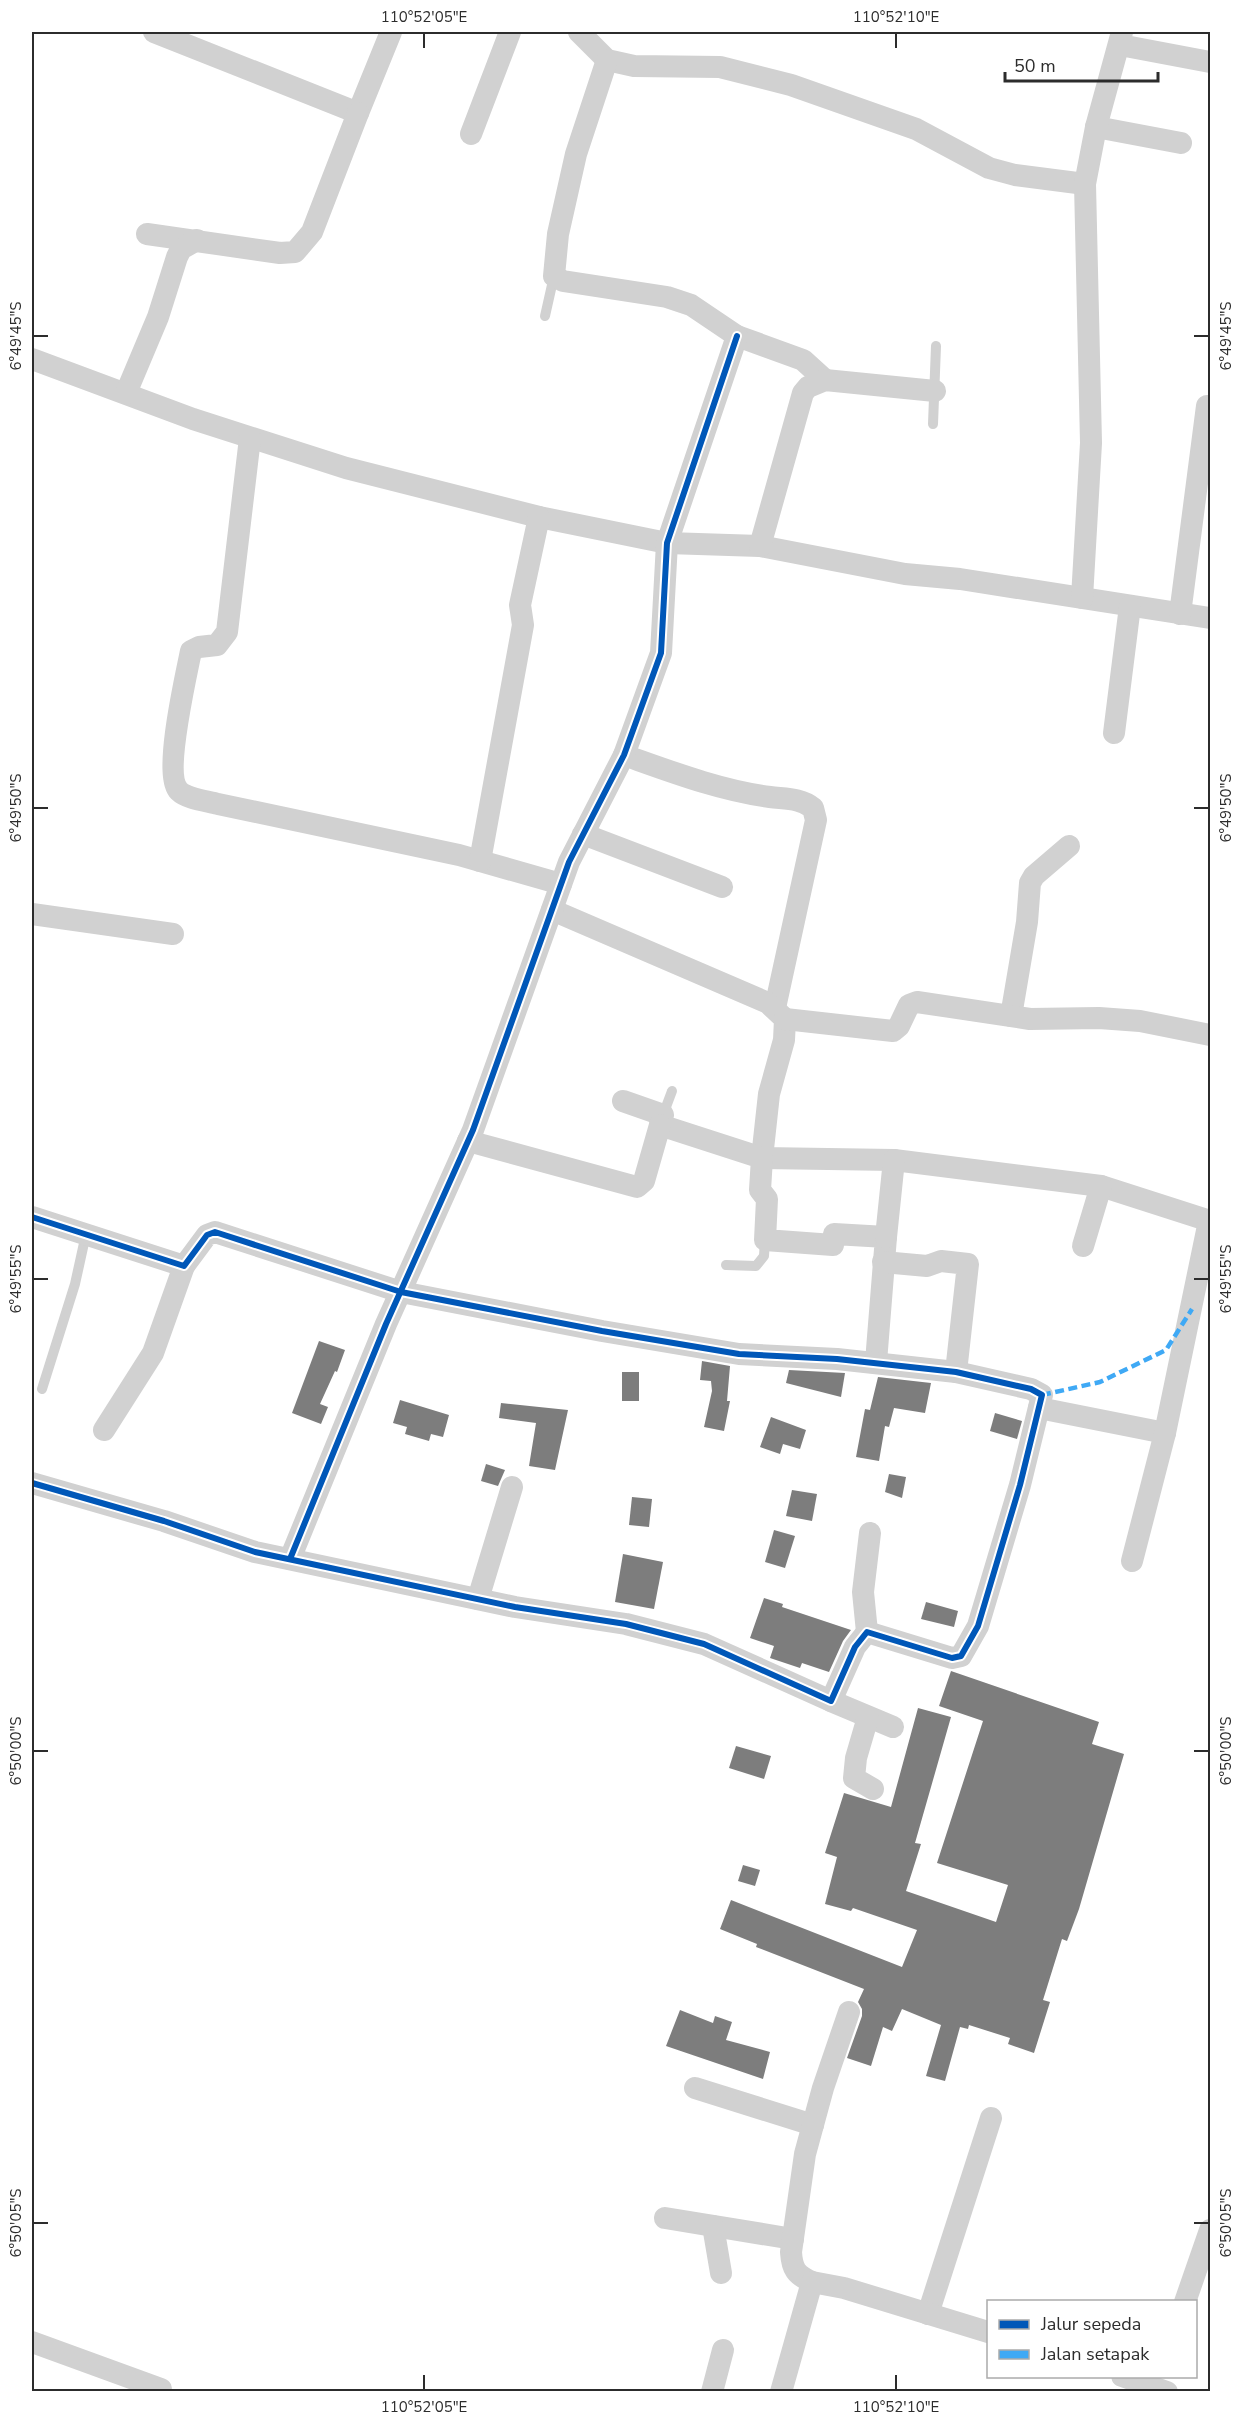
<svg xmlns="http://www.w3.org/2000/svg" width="1242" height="2423" viewBox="0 0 1242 2423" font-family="'Nunito Sans',sans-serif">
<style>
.building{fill:#7d7d7d}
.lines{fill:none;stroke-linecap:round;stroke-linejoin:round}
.lane{stroke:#d1d1d1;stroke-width:10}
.street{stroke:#d1d1d1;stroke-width:22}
.quiet{stroke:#3fa9f5;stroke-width:4.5;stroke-dasharray:9 4.5;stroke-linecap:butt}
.cycleway-casing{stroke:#fff;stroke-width:10}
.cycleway{stroke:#0057b8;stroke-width:6}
.ticks{fill:none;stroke:#2c2c2c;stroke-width:2}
.neatline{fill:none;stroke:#2c2c2c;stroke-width:2}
.ticks-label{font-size:15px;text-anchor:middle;fill:#2c2c2c}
</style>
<rect width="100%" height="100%" fill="#fff"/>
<g class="building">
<path d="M319 1341 345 1350 337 1372 335 1371 320 1404 328 1407 321 1424 292 1413Z"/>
<path d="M702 1361 730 1366 727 1401H730L724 1431 704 1427 712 1391 711 1381 700 1380Z"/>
<path d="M789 1370 845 1373 841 1397 786 1383Z"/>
<rect x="622" y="1372" width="17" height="29"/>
<path d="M878 1377 931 1383 925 1413 894 1408 889 1427 885 1426 879 1461 856 1457 865 1409 870 1410Z"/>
<path d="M400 1400 449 1415 443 1437 431 1434 429 1441 405 1434 407 1427 393 1423Z"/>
<path d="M501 1403 568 1410 555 1470 529 1466 536 1423 499 1418Z"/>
<path d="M995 1413 1022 1421 1017 1439 990 1431Z"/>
<path d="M771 1417 806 1430 800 1449 783 1444 780 1454 760 1447Z"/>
<path d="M486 1464 505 1470 498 1486 481 1481Z"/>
<path d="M889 1474 906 1477 902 1498 885 1492Z"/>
<path d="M792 1490 817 1494 812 1521 786 1516Z"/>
<path d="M632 1497 652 1499 649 1527 629 1525Z"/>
<path d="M774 1530 795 1536 785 1568 765 1562Z"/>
<path d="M623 1554 663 1562 654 1609 615 1602Z"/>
<path d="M764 1598 783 1604 782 1607 851 1630 843 1641 829 1672 802 1663 800 1668 770 1658 774 1646 750 1638Z"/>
<path d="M926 1602 958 1611 954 1627 921 1619Z"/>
<path d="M951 1671 1099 1722 1092 1744 1124 1754 1079 1909 1067 1941 1062 1939 1043 2000 1050 2002 1034 2053 1008 2044 1010 2038 969 2025 968 2029 960 2027 945 2081 926 2076 941 2025 902 2009 892 2031 883 2027 871 2066 847 2058 862 2016V2009L858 2002 864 1989 756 1947 757 1944 720 1929 731 1900 902 1967 917 1930 853 1908 851 1911 825 1904 837 1857 825 1853 844 1793 891 1807 918 1708 951 1717 915 1843 921 1844 906 1891 996 1922 1008 1885 937 1863 983 1721 939 1706Z"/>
<path d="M736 1746 771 1756 764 1779 729 1768Z"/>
<path d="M743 1865 760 1870 755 1886 738 1881Z"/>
<path d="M680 2010 713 2023 715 2016 732 2022 726 2040 770 2052 763 2079 666 2046Z"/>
</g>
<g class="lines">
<g class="lane">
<path d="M545 316 554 276"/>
<path d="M933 424 936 346"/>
<path d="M663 1115 672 1091"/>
<path d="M726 1265 756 1266 764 1256 765 1240"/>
<path d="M42 1389 75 1284 86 1234"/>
</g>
<g class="street">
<path d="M154 32 358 113 391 32"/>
<path d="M579 32 607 60 634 66 720 67 791 85 916 129 989 168 1015 175 1085 184"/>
<path d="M1120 45 1210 62"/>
<path d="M607 60 576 154 558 234 554 276 563 281 667 297 691 305 737 336 803 360 825 380"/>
<path d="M1096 127 1181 143"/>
<path d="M471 134 510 32"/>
<path d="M147 234 280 253 295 252 312 232 358 113"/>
<path d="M32 359 193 419 346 468 539 517 667 543 760 546 905 574 960 579 1210 618"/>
<path d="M126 393 158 317 177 257 181 249 197 240"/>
<path d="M250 438 227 632 217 645 199 647 191 651C186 676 163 775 179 791 187 799 207 801 218 804L459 855 561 884"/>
<path d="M760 546 803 393 808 387 825 380 935 391"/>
<path d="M1082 598 1091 443 1085 184 1096 127 1122 32"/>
<path d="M1180 614 1207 406"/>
<path d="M1114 733 1130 606"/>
<path d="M624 755C672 772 719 790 770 797 785 799 801 798 813 808L816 820 775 1008"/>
<path d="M583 834 722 887"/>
<path d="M480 861 523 625 520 605 539 517"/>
<path d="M552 910 768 1003 785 1019 784 1040 769 1094 762 1158 894 1160 1101 1186 1210 1221"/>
<path d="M32 914 173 934"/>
<path d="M1011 1016 1027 922 1030 883 1034 876 1069 846"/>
<path d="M785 1019 893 1031 899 1026 909 1005 917 1002 1030 1019 1099 1018 1140 1021 1210 1035"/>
<path d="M623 1101 663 1115 660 1125 762 1158 760 1190 767 1199 765 1240 833 1245 834 1234 886 1237 876 1362"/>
<path d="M468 1141 637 1187 644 1181 660 1125"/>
<path d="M32 1217 184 1266 207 1235 215 1232 401 1292 602 1331 739 1354 837 1359 956 1372 1031 1389 1042 1395 1020 1485 978 1626 961 1656 952 1658 867 1632 855 1647 831 1701 704 1644 626 1624 515 1607 255 1552 164 1521 32 1483"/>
<path d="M886 1237 894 1160"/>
<path d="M1083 1246 1101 1186"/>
<path d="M883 1262 927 1266 941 1261 968 1264 956 1372"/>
<path d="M1039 1408 1165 1433"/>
<path d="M104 1430 153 1353 184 1266"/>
<path d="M290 1559 386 1324 473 1130 569 862 624 755 661 653 667 543 737 336"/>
<path d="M1132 1561 1165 1433 1209 1221"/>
<path d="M478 1599 512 1487"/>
<path d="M867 1632 863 1592 870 1533"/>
<path d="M831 1701 893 1727"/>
<path d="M868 1717 856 1758 854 1778 873 1789"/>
<path d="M695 2088 813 2125"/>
<path d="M665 2218 793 2239"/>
<path d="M713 2226 721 2273"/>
<path d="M812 2282C796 2275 792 2269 791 2252L805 2154 823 2088 849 2012"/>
<path d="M1185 2302 1210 2230"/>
<path d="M928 2314 991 2118"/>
<path d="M32 2342 161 2389"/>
<path d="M1122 2376 1167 2392"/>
<path d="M712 2392 723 2350"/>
<path d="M781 2392 812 2282 844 2288 988 2332"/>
</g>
<path class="quiet" d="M1042 1395 1100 1382 1166 1350 1192 1309"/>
<defs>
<g id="cycleway">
<path d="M32 1217 184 1266 207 1235 215 1232 401 1292 602 1331 739 1354 837 1359 956 1372 1031 1389 1042 1395 1020 1485 978 1626 961 1656 952 1658 867 1632 855 1647 831 1701 704 1644 626 1624 515 1607 255 1552 164 1521 32 1483"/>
<path d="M290 1559 386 1324 473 1130 569 862 624 755 661 653 667 543 737 336"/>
</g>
</defs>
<use href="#cycleway" class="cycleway-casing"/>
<use href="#cycleway" class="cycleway"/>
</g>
<path class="ticks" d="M424 33V48M896 33V48M33 336H48M1194 336H1209M33 808H48M1194 808H1209M33 1279H48M1194 1279H1209M33 1751H48M1194 1751H1209M33 2223H48M1194 2223H1209M424 2375V2390M896 2375V2390"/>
<rect width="1242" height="2423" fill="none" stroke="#ffffff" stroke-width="66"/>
<rect x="987" y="2300" width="210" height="78" fill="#ffffff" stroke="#ababab" stroke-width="1.5"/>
<rect x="999" y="2320" width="30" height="9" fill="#0057b8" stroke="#ababab" stroke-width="1.5"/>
<text x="1041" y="2330" font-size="18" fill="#2c2c2c">Jalur sepeda</text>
<rect x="999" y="2350" width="30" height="9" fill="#3fa9f5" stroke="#ababab" stroke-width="1.5"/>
<text x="1041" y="2360" font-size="18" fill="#2c2c2c">Jalan setapak</text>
<path d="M1005 72v9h153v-9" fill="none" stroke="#2c2c2c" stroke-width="3"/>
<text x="1014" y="72" font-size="18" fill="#2c2c2c" stroke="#ffffff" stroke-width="4.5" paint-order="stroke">50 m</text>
<rect x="33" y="33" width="1176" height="2357" class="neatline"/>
<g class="ticks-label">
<text x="424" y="22">110°52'05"E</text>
<text x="896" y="22">110°52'10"E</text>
<text transform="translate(16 336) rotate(-90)" y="5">6°49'45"S</text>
<text transform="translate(1226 336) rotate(-90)" y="5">6°49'45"S</text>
<text transform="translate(16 808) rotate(-90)" y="5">6°49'50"S</text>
<text transform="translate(1226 808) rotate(-90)" y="5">6°49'50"S</text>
<text transform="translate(16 1279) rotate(-90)" y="5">6°49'55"S</text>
<text transform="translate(1226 1279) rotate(-90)" y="5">6°49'55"S</text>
<text transform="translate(16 1751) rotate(-90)" y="5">6°50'00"S</text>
<text transform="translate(1226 1751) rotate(-90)" y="5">6°50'00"S</text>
<text transform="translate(16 2223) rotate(-90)" y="5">6°50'05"S</text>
<text transform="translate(1226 2223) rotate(-90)" y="5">6°50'05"S</text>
<text x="424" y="2412">110°52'05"E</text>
<text x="896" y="2412">110°52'10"E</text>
</g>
</svg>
